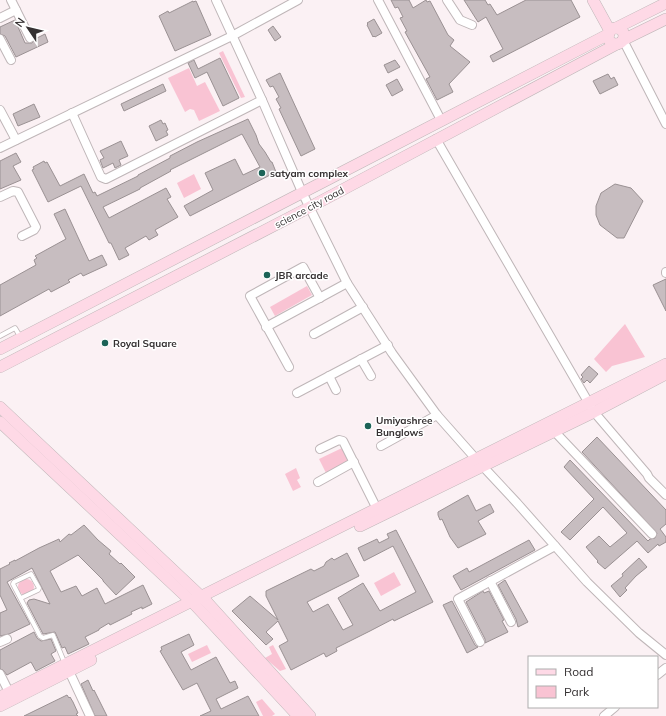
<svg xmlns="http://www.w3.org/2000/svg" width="666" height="716" viewBox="0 0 666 716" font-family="Mulish,sans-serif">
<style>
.green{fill:#f9c3d3}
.building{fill:#c7bdc0;stroke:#9a9193}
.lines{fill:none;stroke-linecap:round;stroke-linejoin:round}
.lane-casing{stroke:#bfb6b8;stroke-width:5.5}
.street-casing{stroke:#bfb6b8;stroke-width:10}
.secondary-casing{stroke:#bfb6b8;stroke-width:12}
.lane{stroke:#fff;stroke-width:4}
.street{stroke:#fff;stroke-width:8}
.secondary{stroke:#fed9e6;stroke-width:11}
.poi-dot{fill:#1c6357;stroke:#fff;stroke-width:1.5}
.labels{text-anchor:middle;stroke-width:3;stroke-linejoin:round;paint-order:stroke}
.poi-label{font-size:10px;font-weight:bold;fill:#353132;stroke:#fff;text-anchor:start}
.street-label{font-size:10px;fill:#353132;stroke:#fff}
</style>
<rect width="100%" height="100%" fill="#fbf1f4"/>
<g class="green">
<path d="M223 51 245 97 241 98 219 53Z"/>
<path d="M189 68 197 86 205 82 220 111 199 121 194 110 190 109 185 112 168 78Z"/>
<path d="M194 174 201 189 184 198 177 183Z"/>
<path d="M307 286 312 295 275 316 270 307Z"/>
<path d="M625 324 645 357 612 366 606 372 594 359Z"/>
<path d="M342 448 348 462 326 473 319 459Z"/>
<path d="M296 468 300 478 297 480 301 487 293 491 285 474Z"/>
<path d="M394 572 401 585 381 596 374 583Z"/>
<circle cx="26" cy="587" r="8"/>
<path d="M207 645 211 653 192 662 188 654Z"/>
<path d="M273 645 286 669 280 671 265 658 272 654 269 647Z"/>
<path d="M262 699 275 714 272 716H263L256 702Z"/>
</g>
<g class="building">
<path d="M391 0H409L413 8 426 0 427 2 430 1 448 35 454 40 450 46 470 62 449 84 453 92 437 100 426 79 430 77 405 32 407 31 400 18 403 17 398 7 395 8Z"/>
<path d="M464 0H485L488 5 490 4 497 15 526 0H571L580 17 493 62 490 56 503 49 486 17 478 22Z"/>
<path d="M193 1V2L196 1 211 35 175 51 159 16 168 11 169 13Z"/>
<path d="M374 19 382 33 375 37 374 36 373 37 367 25 368 24 367 23Z"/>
<path d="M15 20 25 43H32L35 39 45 34 48 42 16 57 5 36 0 34V27Z"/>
<path d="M273 26 281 37 275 41 268 30Z"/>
<path d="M220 58 239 98 223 106 207 72 195 78 188 63 194 60 198 69Z"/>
<path d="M395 60 400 67 388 73 384 65Z"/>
<path d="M280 73 315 149 301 156 279 109 281 108 276 99 279 97 273 86 270 87 266 80Z"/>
<path d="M608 74 611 79 614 77 618 85 600 94 593 81Z"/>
<path d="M397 79 403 90 392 96 386 85Z"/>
<path d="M163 84 166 91 124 111 121 104Z"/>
<path d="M34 104 40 117 18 126 13 114Z"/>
<path d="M248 119 256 135 259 144 265 152 271 162H272L276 172 190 216 184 206 213 190 205 173 235 159 243 175 260 167 242 134 170 170 171 171 140 188V189L103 207 109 218 166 188 171 197 167 199 178 217 155 230 158 235 149 240 146 236 125 248 129 255 119 260 111 243H109L81 186 48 202 32 170 34 169 33 167 44 161 45 163 47 162 60 186 84 174 93 193 95 192 97 196 138 176V175L170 158V156L197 142Z"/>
<path d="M161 120 163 124 165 123 168 130 166 131 168 135 156 141 149 126Z"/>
<path d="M121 141 128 156 119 160 121 165 115 168 113 163 103 168 100 160 104 158 100 151Z"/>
<path d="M16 153 21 162 13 166 21 180 0 189V161Z"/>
<path d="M615 184 631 188 643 201 624 238H617L600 225 596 215V206L601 193Z"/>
<path d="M65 209 89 261 102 255 107 265 83 276 81 273 68 280 70 282 51 292 49 289 0 316V285L36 265 34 260 37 258 35 256 66 239 54 214Z"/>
<path d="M666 279V311L653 285Z"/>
<path d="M589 366 598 374 590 383 587 380 584 383 581 379 583 377 581 375Z"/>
<path d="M597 437 666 510V524L660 529 666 537V542L659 546 658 544 648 553 637 541 636 542 605 569 597 562 598 561 591 553 586 547 599 536 610 547 627 533 603 507 570 540 561 532 594 499 564 467 570 460 648 541 650 539 655 538 657 533 582 452Z"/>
<path d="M468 495 476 511 490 504 494 512 478 521 486 534 458 548 450 537 442 519 440 520 438 515V512Z"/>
<path d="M84 525 98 540 111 551 109 554 120 564 121 563 135 577 116 595 103 581V580L78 555 50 571 61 592 76 586 82 596 97 588 105 604 143 585 152 604 142 609V607L131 612 132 614 110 625 109 623 99 629V630L85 637 89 644 68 654 65 647 62 648 55 632 43 634 27 603 29 600 34 599 50 604 32 568 7 582 30 624 9 634 0 636V613L7 610 0 595V569L10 564 9 563 15 560V561L39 548 59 539 60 542 69 534 71 535Z"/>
<path d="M396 530 433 602 394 621 393 619 370 631 336 648 337 651 326 657 324 653 291 670 279 646 288 641 278 621 266 632 273 639 266 645 232 611 250 596 278 620 266 596V591L311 569 314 571 324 566 326 562 332 558 334 560 347 553 359 576 307 602 313 612 328 604 343 630 353 625 338 598 363 583 380 611 416 592 393 546 364 561 358 548 377 539 379 543 389 538 387 534Z"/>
<path d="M529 540 535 550 461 590 453 576 467 568 469 572Z"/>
<path d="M639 558 647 567 636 576 625 588 627 590 620 597 611 586 623 576 622 574Z"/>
<path d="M505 580 528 622 518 627 516 619 498 585Z"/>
<path d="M483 591 484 593 489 591 504 620 502 621 508 632 485 643V639L466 602Z"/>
<path d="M452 601 475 645 478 647 467 653 443 605Z"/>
<path d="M34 632 37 638 41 641 51 639 56 651 51 654 55 661 36 671 31 662 7 675 3 670 0 669V650Z"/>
<path d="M189 634 194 645 181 652 191 670 216 657 230 683 235 681 238 688 216 699 221 709 248 696 259 716H200L211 711 197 683 183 690 160 651 162 650 161 647Z"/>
<path d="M88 680 93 691 94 690 107 716H95L81 684Z"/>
<path d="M67 695 69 698 70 697 73 702 78 713 76 714 78 716H24Z"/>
</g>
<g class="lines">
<defs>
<g id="lane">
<path d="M0 336 15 328 21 338"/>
<path d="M21 598 38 590 39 588 31 574 14 582 13 584 40 636 43 638 53 635 65 664"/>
</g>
<g id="street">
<path d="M11 0 30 38"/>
<path d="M216 0 262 100 302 192 347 283 392 353 437 415 476 459 517 503 587 582 639 633 666 655"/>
<path d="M378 0 441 120"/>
<path d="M447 0 460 20 472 25"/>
<path d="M0 18 16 10"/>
<path d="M0 39 11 60"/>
<path d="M623 40 666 124"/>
<path d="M0 110 16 140"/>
<path d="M72 113 101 177 106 179 262 100"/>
<path d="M436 139 594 412 647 474 649 478 666 495"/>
<path d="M0 148 232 36 298 0"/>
<path d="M0 197 13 191 18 192 36 227 34 230 22 236"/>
<path d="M666 272V273"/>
<path d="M266 327 347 283"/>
<path d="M314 334 363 307"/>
<path d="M361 359 371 376"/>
<path d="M289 367 250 296 303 267 320 298"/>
<path d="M329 376 336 390"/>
<path d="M297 393 388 345"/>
<path d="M554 431 652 534"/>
<path d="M381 446 437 415"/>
<path d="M320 449 339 440 343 441 377 509"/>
<path d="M318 482 354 462"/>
<path d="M490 581 511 622"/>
<path d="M0 642 7 639"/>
<path d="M480 642 458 599 555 546"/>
<path d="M69 671 90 716"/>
<path d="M0 674 9 692"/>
<path d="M657 675 666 668"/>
<path d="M604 716 615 707"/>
</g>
<g id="secondary">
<path d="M593 0 610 31"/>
<path d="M616 28 666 3"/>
<circle cx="616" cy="36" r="8"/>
<path d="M623 40 666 19"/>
<path d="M0 349 609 34"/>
<path d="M0 367 310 207 617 44"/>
<path d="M0 407 206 601 310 716"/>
<path d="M0 422 196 606 298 716"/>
<path d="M360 526 594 412 666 374"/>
<path d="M0 697 666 364"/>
<path d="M0 706 91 660"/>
</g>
</defs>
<use href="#lane" class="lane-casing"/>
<use href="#street" class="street-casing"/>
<use href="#secondary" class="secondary-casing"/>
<use href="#lane" class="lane"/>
<use href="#street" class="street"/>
<use href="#secondary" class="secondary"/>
</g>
<g class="poi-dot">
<circle cx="262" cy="173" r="4"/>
<circle cx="267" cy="275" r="4"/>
<circle cx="105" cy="343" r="4"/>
<circle cx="368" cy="426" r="4"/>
</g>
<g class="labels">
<g class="poi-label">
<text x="270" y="177">satyam complex</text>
<text x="275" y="279">JBR arcade</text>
<text x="113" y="347">Royal Square</text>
<text x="376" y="424">Umiyashree<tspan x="376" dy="12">Bunglows</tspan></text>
</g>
<g class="street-label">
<text transform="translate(309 207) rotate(-28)" y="4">science city road</text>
</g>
</g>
<rect x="528" y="656" width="130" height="52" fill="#ffffff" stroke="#aeadad"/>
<rect x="536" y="669" width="20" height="6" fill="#fed9e6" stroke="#aeadad"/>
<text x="564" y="676" font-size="12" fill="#353132">Road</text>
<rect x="536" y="686" width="20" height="12" fill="#f9c3d3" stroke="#aeadad"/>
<text x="564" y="696" font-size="12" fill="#353132">Park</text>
<g transform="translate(28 28) rotate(305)" stroke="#ffffff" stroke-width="3" paint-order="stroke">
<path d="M0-3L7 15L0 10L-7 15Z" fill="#353132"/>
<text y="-6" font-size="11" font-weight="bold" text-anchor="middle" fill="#353132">N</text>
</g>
</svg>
